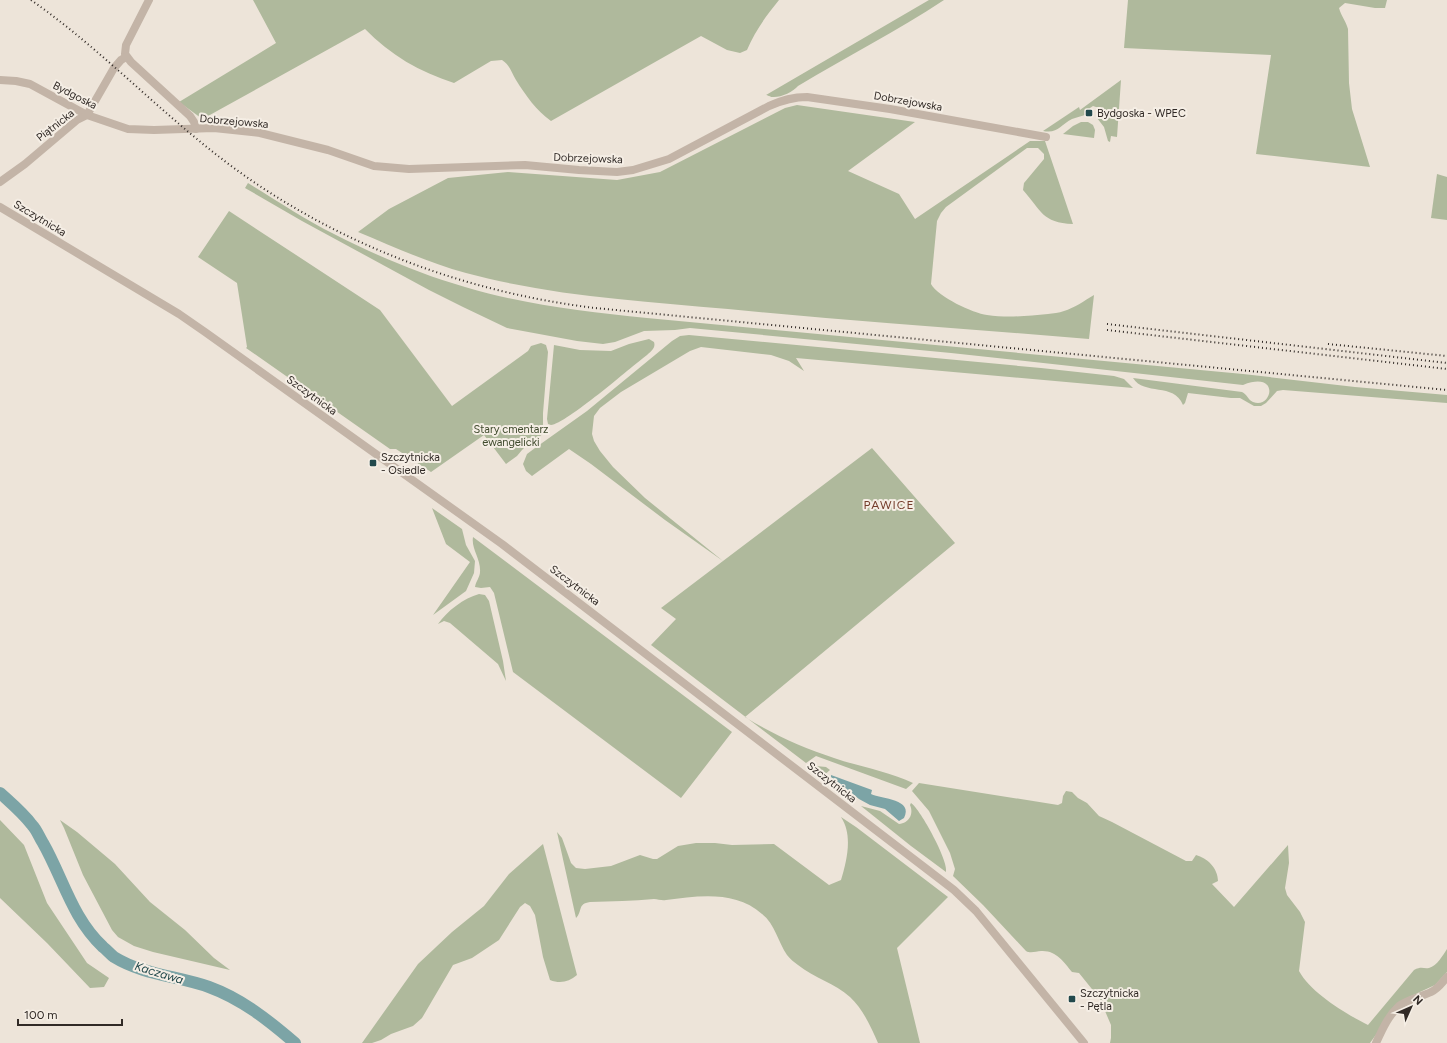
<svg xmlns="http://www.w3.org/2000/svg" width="1447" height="1043" viewBox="0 0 1447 1043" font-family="Figtree,sans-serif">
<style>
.green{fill:#afb99c}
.water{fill:#7ca4a6}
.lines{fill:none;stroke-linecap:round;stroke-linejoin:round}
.river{stroke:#7ca4a6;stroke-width:12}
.minor{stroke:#c3b4a7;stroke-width:8}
.rail{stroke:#312a26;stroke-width:2;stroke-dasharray:1 3;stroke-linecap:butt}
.poi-dot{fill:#22494c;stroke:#f5eee5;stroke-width:1.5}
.labels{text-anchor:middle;stroke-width:4;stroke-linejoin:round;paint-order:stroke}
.street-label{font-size:11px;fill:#312a26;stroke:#f5eee5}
.poi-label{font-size:11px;fill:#312a26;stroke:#f5eee5;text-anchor:start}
.park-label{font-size:11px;fill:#404b2e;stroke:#f5eee5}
.neighbourhood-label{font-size:12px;letter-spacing:1px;fill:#743d2b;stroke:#f5eee5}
.water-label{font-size:12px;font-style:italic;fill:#22494c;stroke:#f5eee5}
</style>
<rect width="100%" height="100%" fill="#ede4d9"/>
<g class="green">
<path d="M253 0H779C766 16 755 31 747 50L740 53 727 50 701 36 551 121C536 110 526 96 516 80 511 72 510 65 502 60L491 61 454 83C420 72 390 55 365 29L208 116 201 118 179 102 276 43Z"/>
<path d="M929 0H944C897 31 846 57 798 86 793 92 780 98 772 97 771 97 767 95 766 95Z"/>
<path d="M1128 0H1387L1385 8H1375L1345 3 1339 8C1341 16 1346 21 1348 29L1349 83 1352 109 1370 167 1256 154 1271 55 1124 48Z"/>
<path d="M1121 80 1117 137 1111 136 1110 142 1108 141 1104 127 1097 118 1099 108 1093 106 1090 108 1088 114C1083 116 1077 117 1072 119 1060 125 1058 134 1043 131L1079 107 1080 110Z"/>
<path d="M797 105 915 122 848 171 899 194 915 219 1030 141H1045L1073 224C1042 223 1041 210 1023 190L1024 183 1044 159V154L1038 148H1027L946 207 941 213 937 221 931 284C938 297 973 313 987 315 1007 318 1028 316 1048 314 1053 313 1059 313 1064 311 1074 308 1084 301 1094 295L1089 339C969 329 848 321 728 309 641 301 551 296 466 273 429 263 394 247 358 232L389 209 448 178 508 172 617 180 660 172 785 108Z"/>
<path d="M1081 122H1088L1093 125 1095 130 1094 138 1063 134 1073 126Z"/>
<path d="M1437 174 1447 177V220L1431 218Z"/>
<path d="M248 183C276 200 304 219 334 234 375 255 420 274 465 287 525 305 586 312 647 318L1243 374 1355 387 1447 395V403L1283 390 1277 391 1266 403 1261 406H1254L1240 398H1231L1188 393 1185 403 1183 405C1174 382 1144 396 1133 378L1242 392C1247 394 1248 400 1253 402 1272 410 1281 370 1243 385L951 353 690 328 675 330 644 331 615 342 603 344 577 341 507 328 463 307 429 290 302 221 245 188Z"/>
<path d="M229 211 380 310 452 406 528 351 531 346 541 343 546 345 548 352 543 413V434L528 444 522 450 517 456 506 464 484 435 431 472 396 449H390L246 348 247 347 237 283 198 257Z"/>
<path d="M689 335 1041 368 1114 376 1124 379 1133 388 796 358 804 371 789 361 771 355 701 347 690 351 621 392 600 408 594 416 592 434 594 441 600 451 613 467 645 498 723 561 872 448 955 543 745 717C772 734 803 748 834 758 860 767 888 771 913 783L906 789 816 756 806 763 651 645 676 619 661 608 723 561 665 520 591 464 569 449 532 476 526 471 523 464 527 454 535 448 587 411 672 341 680 336Z"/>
<path d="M649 339 654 342C656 348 651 351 647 355 631 367 566 424 551 425L548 424 547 419 554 345 580 350 611 351 629 344Z"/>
<path d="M432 508 462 529 466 545 475 561 474 573 466 591 433 615 470 562 446 544Z"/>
<path d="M473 537 732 732 681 798 513 672 494 593 490 587 481 588 475 587C476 581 480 577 480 572 481 559 471 549 473 537Z"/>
<path d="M479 594 485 595 489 601 503 661 506 681 498 664 450 623 444 621 438 624C447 611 464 598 479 594Z"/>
<path d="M816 766 826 767 830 770 823 776 812 768Z"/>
<path d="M919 783 1058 805 1062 803 1063 796 1066 791 1072 792 1078 798 1087 803 1099 816 1112 822 1186 861H1192L1196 855C1207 858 1218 868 1218 881L1212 884 1234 907 1288 845 1289 863 1285 888 1287 895 1300 912 1305 922 1299 971C1311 993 1346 1014 1368 1025L1414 970C1422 966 1423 969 1429 968 1437 966 1443 955 1447 949V972L1435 985 1407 998 1380 1029 1370 1043H1110L1111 1038V1025L1105 1011 1104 1004 1079 973 1072 972C1064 962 1056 950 1041 951 1036 951 1031 954 1026 951L983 905 953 876 955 869 950 853 929 811 912 791Z"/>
<path d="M911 803C921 810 949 862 946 872L911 846 861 806 880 811 899 824C909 823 914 814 910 805Z"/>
<path d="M841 817 856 827 948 897 897 948 920 1043H878C871 1027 863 1009 850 997 835 983 814 978 798 965 794 962 790 959 787 955 778 942 775 924 762 914 735 890 698 896 666 900 662 901 658 899 654 899 633 901 612 901 590 902 577 904 583 911 576 918L557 832 562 838 571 863 576 868 585 869 611 866 640 855 653 859H657L678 846 696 843H715L732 845 774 844 829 885 841 880C847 860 853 835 841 817Z"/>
<path d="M0 820 24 845 47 903 87 963 109 978 104 987 90 988 47 943 0 898Z"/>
<path d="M60 820 77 832 115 864 150 902 185 930 214 958 230 970 153 952 134 946 118 937 112 930 83 875 64 828Z"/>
<path d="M543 844 577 975C569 982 560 984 550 980L543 957 535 915 530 906 525 903 520 907 499 940 472 958 453 965 422 1018 413 1026 391 1034 381 1040 372 1043H362L418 964 452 932 484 906 509 874Z"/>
</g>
<path class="water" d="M831 775 872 790 871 794C882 799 914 799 904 818L899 821 885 809 870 805 859 799 831 777Z"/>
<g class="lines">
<path class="river" d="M0 793C11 803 23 813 32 825 37 830 39 837 43 843 63 878 72 918 103 947 107 950 110 954 114 957 143 975 178 976 209 987 242 999 268 1020 295 1043"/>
<g class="minor">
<path d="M149 0 126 45 125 54 131 62 190 116 194 122 196 129"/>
<path d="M0 80 16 81 30 84 87 115 128 129 154 130 214 128 260 133 328 150 374 166 409 169 525 165 579 170 617 172 633 170 669 159 769 106C783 100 793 97 807 97L890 109 1046 137"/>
<path d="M0 182 25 164 77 120 87 115 114 68 121 60 126 57"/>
<path d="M0 207 179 314 205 332 502 544 941 880 954 890 976 911 1084 1043"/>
<path d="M1376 1043C1382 1030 1388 1016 1399 1006 1408 999 1421 997 1431 992 1438 989 1442 983 1447 977"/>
</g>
<g class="rail">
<path d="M31 0C94 44 148 100 208 148 318 237 455 291 595 308L1447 390"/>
<path d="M1107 324 1447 363"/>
<path d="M1107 330 1447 369"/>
<path d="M1328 344 1447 356"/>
</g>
</g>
<g class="poi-dot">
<rect x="1085" y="109" width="8" height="8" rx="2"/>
<rect x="369" y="459" width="8" height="8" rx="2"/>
<rect x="1068" y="995" width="8" height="8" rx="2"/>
</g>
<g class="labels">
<g class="street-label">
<text transform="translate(75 95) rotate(27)" y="4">Bydgoska</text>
<text transform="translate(908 101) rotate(10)" y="4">Dobrzejowska</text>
<text transform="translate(234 121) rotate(5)" y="4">Dobrzejowska</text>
<text transform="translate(55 125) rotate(-38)" y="4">Piątnicka</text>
<text transform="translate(588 158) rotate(2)" y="4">Dobrzejowska</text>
<text transform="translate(40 218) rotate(31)" y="4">Szczytnicka</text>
<text transform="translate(312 395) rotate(36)" y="4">Szczytnicka</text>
<text transform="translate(575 585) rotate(37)" y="4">Szczytnicka</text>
<text transform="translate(832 782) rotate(38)" y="4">Szczytnicka</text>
</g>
<g class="poi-label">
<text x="1097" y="117">Bydgoska - WPEC</text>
<text x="381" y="461">Szczytnicka<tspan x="381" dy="13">- Osiedle</tspan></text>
<text x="1080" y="997">Szczytnicka<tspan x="1080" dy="13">- Pętla</tspan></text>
</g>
<g class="park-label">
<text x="511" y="433">Stary cmentarz<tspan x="511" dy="13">ewangelicki</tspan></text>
</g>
<g class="neighbourhood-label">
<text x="889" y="509">PAWICE</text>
</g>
<g class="water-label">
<text transform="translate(159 973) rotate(17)" y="4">Kaczawa</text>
</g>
</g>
<g transform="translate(1411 1007) rotate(45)" stroke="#f5eee5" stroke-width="3" paint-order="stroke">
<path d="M0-3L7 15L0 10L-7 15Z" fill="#312a26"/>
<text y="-6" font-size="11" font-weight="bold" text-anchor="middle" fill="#312a26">N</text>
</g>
<path d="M18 1019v6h104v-6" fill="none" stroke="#312a26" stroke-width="2"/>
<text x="24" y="1019" font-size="12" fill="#312a26" stroke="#f5eee5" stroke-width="3" paint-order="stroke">100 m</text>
</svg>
